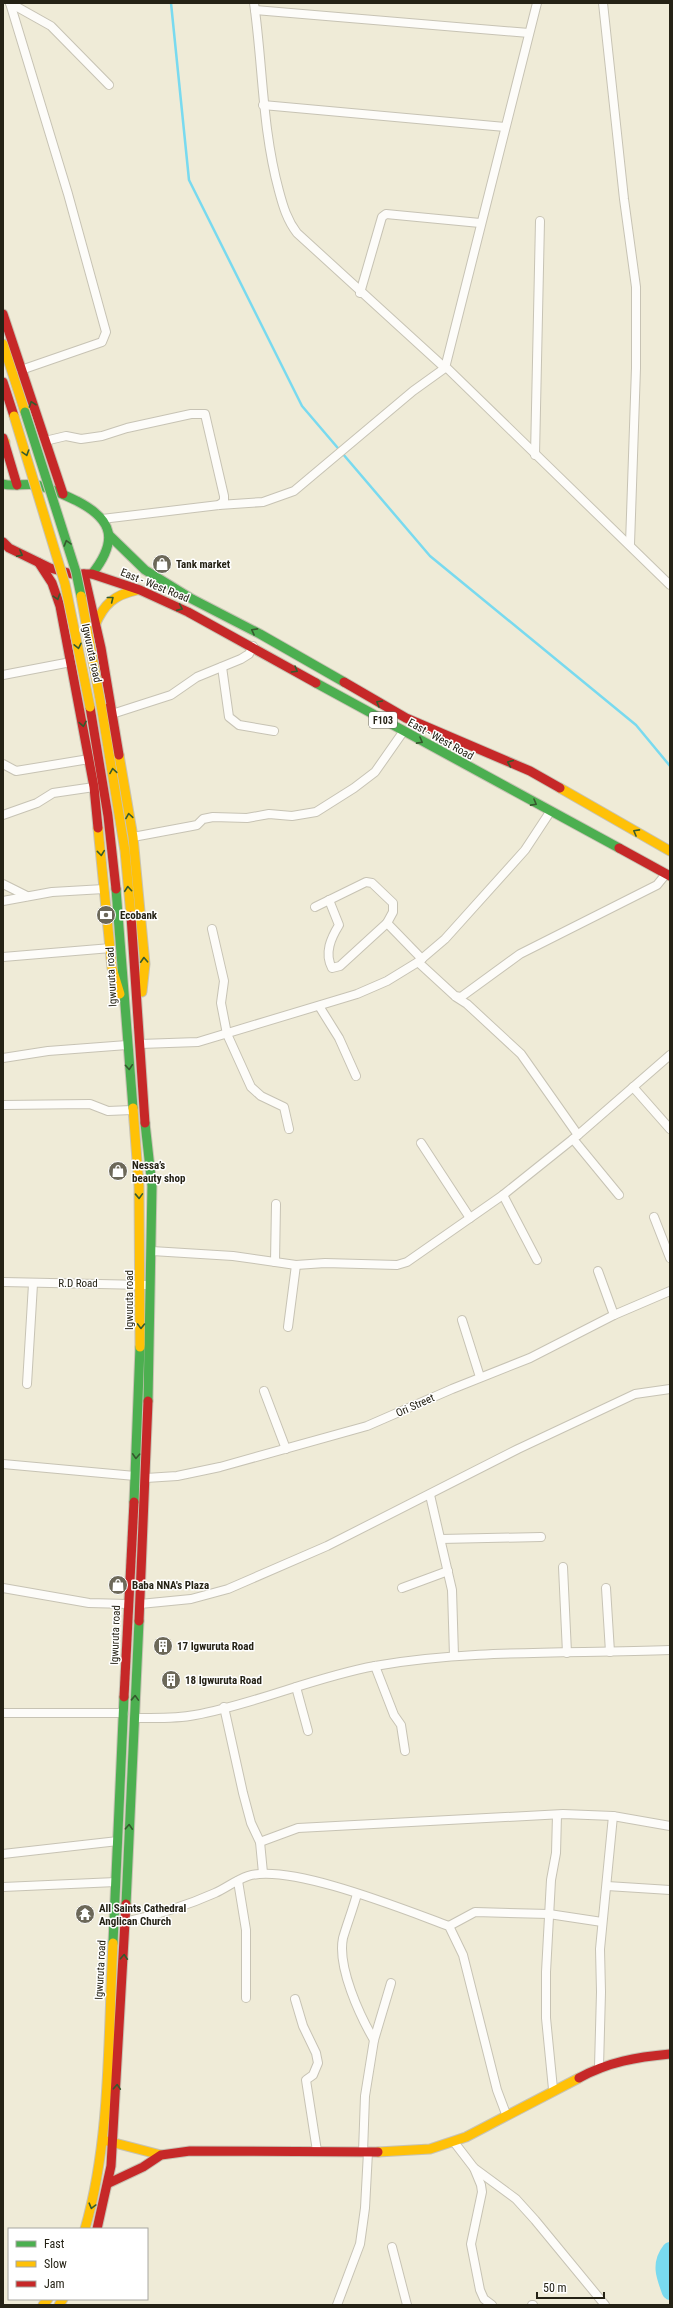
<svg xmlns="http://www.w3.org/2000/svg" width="673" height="2308" font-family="'Roboto Condensed',sans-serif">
<rect width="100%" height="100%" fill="#efebd7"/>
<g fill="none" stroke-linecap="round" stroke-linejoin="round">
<polyline stroke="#79daef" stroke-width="2.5" points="171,3 189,180 302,406 430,556 636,725 670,766"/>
<path stroke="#79daef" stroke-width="16" d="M670 2250C659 2264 664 2276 670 2292"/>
<g stroke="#c7c3b4" stroke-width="10">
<g id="street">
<polyline points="10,3 68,194 106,332 102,342 21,370"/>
<polyline points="10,3 51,26 109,85"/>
<polyline points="537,3 445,368 447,368 670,585"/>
<polyline points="603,3 624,199 636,287 636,368 630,544"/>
<polyline points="255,10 529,33"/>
<polyline points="263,105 505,127"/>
<polyline points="360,293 382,217 386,214 480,223"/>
<polyline points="45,441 66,436 81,439 102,436 127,428 191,414 205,414 224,496 224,501 219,505"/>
<polyline points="535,455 540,221"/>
<path d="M102 519 219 505 263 502 294 491 413 391 445 368 297 233C287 220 283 206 279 191 262 129 263 66 254 3"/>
<polyline points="222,667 229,717 239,725 274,731"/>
<polyline points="3,675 71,662"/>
<polyline points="112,714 171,695 197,677 241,659 249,654 253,646"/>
<polyline points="3,764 16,771 89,759"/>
<polyline points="3,815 37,803 53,793 94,787"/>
<polyline points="133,837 192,826 197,825 203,819 213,817 247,818 269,814 292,816 316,812 354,788 375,772 403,732"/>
<polyline points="3,884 27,896"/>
<path d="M329 900 339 925C331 938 324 953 332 968L340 966 387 923"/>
<polyline points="3,901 52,892 104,889"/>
<polyline points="315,907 366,882 372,883 393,903 393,912 387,923 422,959"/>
<polyline points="212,929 224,981 221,1003 227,1034 251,1087 261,1096 284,1107 289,1129"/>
<polyline points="3,957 111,948"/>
<polyline points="418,962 455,996 461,997 520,954 657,885 666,874"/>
<polyline points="456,997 467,1004 521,1054 578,1135"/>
<polyline points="319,1006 339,1038 356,1076"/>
<polyline points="140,1044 198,1042 357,994 387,981 418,962 445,939 525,850 550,812"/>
<polyline points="3,1058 48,1051 127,1045"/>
<polyline points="633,1087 670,1129"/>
<polyline points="3,1105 90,1104 108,1111 132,1110"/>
<polyline points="573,1139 619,1195"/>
<polyline points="421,1143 470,1218"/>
<polyline points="503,1195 537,1260"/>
<polyline points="654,1217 670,1258"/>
<polyline points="152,1251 233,1256 296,1265 325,1263 397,1265 407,1262 503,1195 578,1135 670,1055"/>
<polyline points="275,1262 276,1204"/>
<polyline points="598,1271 614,1315"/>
<polyline points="3,1282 146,1285"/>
<polyline points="462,1320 480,1377"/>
<polyline points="288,1327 296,1265"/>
<polyline points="27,1384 33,1284"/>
<polyline points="264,1391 286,1449"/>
<polyline points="3,1464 135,1476"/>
<polyline points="146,1478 177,1476 220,1467 367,1426 452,1389 530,1358 614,1315 670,1291"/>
<polyline points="430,1495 452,1590 454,1656"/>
<polyline points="441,1539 541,1537"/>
<polyline points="563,1567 567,1653"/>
<polyline points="3,1588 89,1603 128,1604"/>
<polyline points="402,1588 448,1571"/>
<polyline points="606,1588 610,1652"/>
<polyline points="140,1604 191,1599 228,1589 327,1546 518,1449 635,1394 670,1389"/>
<polyline points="375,1666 394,1715 401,1725 405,1751"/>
<polyline points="296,1687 308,1731"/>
<polyline points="224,1707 243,1793 251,1823 260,1842 263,1873"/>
<polyline points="3,1713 124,1713"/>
<path d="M135 1718C155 1718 175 1719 195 1715 256 1704 314 1677 375 1666 472 1649 572 1654 670 1650"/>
<polyline points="260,1842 298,1828 563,1814 613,1816 670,1826"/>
<polyline points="3,1854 118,1841"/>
<polyline points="238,1881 246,1930 246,1998"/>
<polyline points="607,1886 670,1890"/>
<polyline points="3,1887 116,1882"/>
<path d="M357 1894C353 1909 347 1924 343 1938 337 1967 360 2016 374 2040"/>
<path d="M125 1922C156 1915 186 1906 215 1893 226 1888 236 1880 248 1876 290 1863 405 1910 449 1926L463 1955 497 2090 506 2114"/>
<polyline points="449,1926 475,1912 549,1914 602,1922"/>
<polyline points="295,1999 303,2026 316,2053 318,2063 313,2075 306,2080 317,2151"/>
<polyline points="599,2067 601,1992 600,1949 613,1816"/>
<polyline points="553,2089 546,2018 546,1972 551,1880 556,1853 557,1815"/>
<polyline points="454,2142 474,2168 516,2199 535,2220 605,2305"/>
<polyline points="363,2152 365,2096 374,2040 391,1983"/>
<polyline points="474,2168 481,2185 482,2192 471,2244 480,2290 484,2299 492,2305"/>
<polyline points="392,2247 407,2305"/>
<polyline points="337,2305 360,2244 365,2208 368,2152"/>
<polyline points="532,2305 533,2305"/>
</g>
</g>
<g stroke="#c7c3b4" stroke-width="11">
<g id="fast">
<path d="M3 484C14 487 25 483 37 485 51 488 64 495 77 501 114 520 118 541 92 574"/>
<polyline points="109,535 145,570 192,599 260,634 344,682"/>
<polyline points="316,683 619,848"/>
<polyline points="116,889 133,1108"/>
<polyline points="145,1123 152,1186 148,1401"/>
<polyline points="134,1502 140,1347"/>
<polyline points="126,1904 139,1621"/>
<polyline points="113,1943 124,1697"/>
</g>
</g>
<g stroke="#c7c3b4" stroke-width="11">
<g id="slow">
<polyline points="3,344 25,412"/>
<polyline points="3,448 5,442"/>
<path d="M95 625C104 604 114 595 137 590"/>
<polyline points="101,705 125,851 131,916"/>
<polyline points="119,755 133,837 145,964 142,992"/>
<polyline points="560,788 670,851"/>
<polyline points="98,828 112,968 120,994"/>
<polyline points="133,1108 139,1186 140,1347"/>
<polyline points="107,2141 161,2155"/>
<polyline points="378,2152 430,2149 466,2137 579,2078"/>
<path d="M85 2229C111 2139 108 2037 113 1943"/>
<polyline points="43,2305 48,2299"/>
<polyline points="59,2305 63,2299"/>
</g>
</g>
<g stroke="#c7c3b4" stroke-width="11">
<g id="jam">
<polyline points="3,314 63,494"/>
<polyline points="3,382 14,416"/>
<polyline points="3,438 17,485"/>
<polyline points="3,542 9,548 50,568 72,574 92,574 140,590 188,612 316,683"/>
<polyline points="39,563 52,583 60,606 94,787 98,828"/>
<polyline points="84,574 101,648 119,755"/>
<polyline points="344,682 406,718 530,771 560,788"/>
<polyline points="90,707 108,816 116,889"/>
<polyline points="619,848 670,876"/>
<polyline points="131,916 145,1123"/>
<polyline points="139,1621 148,1401"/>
<polyline points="124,1697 134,1502"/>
<path d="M579 2078C608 2062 637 2057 670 2054"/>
<polyline points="109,2183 143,2167 161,2155 190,2151 378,2152"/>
<polyline points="97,2229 111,2166 126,1904"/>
</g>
</g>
<use href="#street" stroke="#fdfcf9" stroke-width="8"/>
<use href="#fast" stroke="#4caf50" stroke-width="9"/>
<use href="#slow" stroke="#ffc107" stroke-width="9"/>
<use href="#jam" stroke="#c62828" stroke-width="9"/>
<g stroke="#c7c3b4" stroke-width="11" stroke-linecap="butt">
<polyline id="fast-bridge" points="25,412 76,572 81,596"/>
</g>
<g stroke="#c7c3b4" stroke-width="11" stroke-linecap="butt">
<g id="slow-bridge">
<polyline points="14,416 65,584 90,707"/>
<polyline points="81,596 101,705"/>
</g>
</g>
<use href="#fast-bridge" stroke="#4caf50" stroke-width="9"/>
<use href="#slow-bridge" stroke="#ffc107" stroke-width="9"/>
</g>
<defs><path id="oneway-chevron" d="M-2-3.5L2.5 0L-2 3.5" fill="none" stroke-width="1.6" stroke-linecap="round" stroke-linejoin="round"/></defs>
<g stroke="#355a2d">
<use href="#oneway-chevron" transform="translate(32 404) rotate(-109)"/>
<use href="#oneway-chevron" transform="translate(26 453) rotate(73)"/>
<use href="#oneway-chevron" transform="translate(67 543) rotate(-106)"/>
<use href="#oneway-chevron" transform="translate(20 554) rotate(27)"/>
<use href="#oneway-chevron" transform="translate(57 597) rotate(72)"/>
<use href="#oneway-chevron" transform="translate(111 599) rotate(-38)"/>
<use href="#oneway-chevron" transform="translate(180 608) rotate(24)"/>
<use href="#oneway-chevron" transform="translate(254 631) rotate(-152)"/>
<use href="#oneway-chevron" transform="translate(78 646) rotate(78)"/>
<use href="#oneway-chevron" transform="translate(295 670) rotate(30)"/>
<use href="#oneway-chevron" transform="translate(379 703) rotate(-150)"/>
<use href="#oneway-chevron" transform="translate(83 724) rotate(80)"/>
<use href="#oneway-chevron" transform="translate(420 741) rotate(29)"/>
<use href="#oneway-chevron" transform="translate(510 763) rotate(-157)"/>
<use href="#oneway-chevron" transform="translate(113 771) rotate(-99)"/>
<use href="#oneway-chevron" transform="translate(534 803) rotate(29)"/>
<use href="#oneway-chevron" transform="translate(129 816) rotate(-99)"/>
<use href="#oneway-chevron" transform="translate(636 832) rotate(-151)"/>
<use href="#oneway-chevron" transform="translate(101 853) rotate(84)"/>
<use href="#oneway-chevron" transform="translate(128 889) rotate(-95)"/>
<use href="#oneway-chevron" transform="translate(144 960) rotate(-93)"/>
<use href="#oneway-chevron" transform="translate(129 1067) rotate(86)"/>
<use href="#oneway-chevron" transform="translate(139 1196) rotate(88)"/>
<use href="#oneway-chevron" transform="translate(141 1326) rotate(91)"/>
<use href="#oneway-chevron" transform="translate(136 1456) rotate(93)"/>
<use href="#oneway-chevron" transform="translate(135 1698) rotate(-88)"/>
<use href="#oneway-chevron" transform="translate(129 1827) rotate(-87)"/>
<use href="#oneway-chevron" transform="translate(124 1957) rotate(-87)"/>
<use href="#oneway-chevron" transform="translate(117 2087) rotate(-87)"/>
<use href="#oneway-chevron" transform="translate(92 2206) rotate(105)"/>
</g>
<defs>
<g id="shop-disc" transform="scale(1)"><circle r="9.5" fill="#6c6859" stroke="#fff"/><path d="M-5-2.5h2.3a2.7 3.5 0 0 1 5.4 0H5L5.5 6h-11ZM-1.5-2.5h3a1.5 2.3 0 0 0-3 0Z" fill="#fff"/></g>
<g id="bank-disc" transform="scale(1)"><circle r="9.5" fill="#6c6859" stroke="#fff"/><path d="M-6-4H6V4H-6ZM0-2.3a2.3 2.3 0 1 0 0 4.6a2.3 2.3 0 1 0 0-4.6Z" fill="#fff"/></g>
<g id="building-disc" transform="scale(1)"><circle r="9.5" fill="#6c6859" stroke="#fff"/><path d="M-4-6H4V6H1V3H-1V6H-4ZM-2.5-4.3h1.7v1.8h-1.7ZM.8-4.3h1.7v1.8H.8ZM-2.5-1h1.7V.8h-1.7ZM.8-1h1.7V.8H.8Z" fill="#fff"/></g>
<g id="temple-disc" transform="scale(1)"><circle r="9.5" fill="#6c6859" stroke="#fff"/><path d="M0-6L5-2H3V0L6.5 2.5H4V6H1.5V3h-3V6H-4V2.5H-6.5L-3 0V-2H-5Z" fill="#fff"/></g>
</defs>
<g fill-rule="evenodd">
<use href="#shop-disc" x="162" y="564"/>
<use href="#bank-disc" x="106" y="915"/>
<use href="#shop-disc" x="118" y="1171"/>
<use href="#shop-disc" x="118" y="1585"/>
<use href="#building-disc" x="163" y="1646"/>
<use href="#building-disc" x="171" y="1680"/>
<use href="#temple-disc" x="85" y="1914"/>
</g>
<g text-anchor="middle" stroke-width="3" stroke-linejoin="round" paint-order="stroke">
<rect fill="#fff" stroke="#66645b" stroke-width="1" x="369" y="712" width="28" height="16" rx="3"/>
<g font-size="10" font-weight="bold" fill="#252215">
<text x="383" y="724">F103</text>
</g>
<g font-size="11" font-weight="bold" fill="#252215" stroke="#fff" text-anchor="start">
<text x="176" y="568">Tank market</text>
<text x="120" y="919">Ecobank</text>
<text x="132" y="1169">Nessa’s<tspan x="132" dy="13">beauty shop</tspan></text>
<text x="132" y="1589">Baba NNA's Plaza</text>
<text x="177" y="1650">17 Igwuruta Road</text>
<text x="185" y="1684">18 Igwuruta Road</text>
<text x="99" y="1912">All Saints Cathedral<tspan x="99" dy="13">Anglican Church</tspan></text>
</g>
<g font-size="11" fill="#252215" stroke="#fff">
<text transform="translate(155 585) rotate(22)" y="4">East - West Road</text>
<text transform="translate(92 653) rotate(78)" y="4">Igwuruta road</text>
<text transform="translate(441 739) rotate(29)" y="4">East - West Road</text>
<text transform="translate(111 977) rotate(-93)" y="4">Igwuruta road</text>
<text x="78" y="1287">R.D Road</text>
<text transform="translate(129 1300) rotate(-90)" y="4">Igwuruta road</text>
<text transform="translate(415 1405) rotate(-24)" y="4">Ori Street</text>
<text transform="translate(115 1635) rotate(-88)" y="4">Igwuruta road</text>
<text transform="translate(100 1970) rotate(-87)" y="4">Igwuruta road</text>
</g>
</g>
<rect width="673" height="2308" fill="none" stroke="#252215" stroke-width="8"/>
<rect x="8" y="2228" width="140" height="72" fill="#ffffff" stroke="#a8a7a1"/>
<rect x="16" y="2241" width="20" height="6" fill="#4caf50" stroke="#a8a7a1"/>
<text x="44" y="2248" font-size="12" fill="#252215">Fast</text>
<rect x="16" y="2261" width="20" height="6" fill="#ffc107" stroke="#a8a7a1"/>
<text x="44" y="2268" font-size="12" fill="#252215">Slow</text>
<rect x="16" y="2281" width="20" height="6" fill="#c62828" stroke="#a8a7a1"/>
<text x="44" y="2288" font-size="12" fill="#252215">Jam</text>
<path d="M537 2292v6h67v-6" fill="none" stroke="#252215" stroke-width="2"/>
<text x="543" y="2292" font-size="12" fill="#252215" stroke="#ffffff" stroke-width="3" paint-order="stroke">50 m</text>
</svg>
